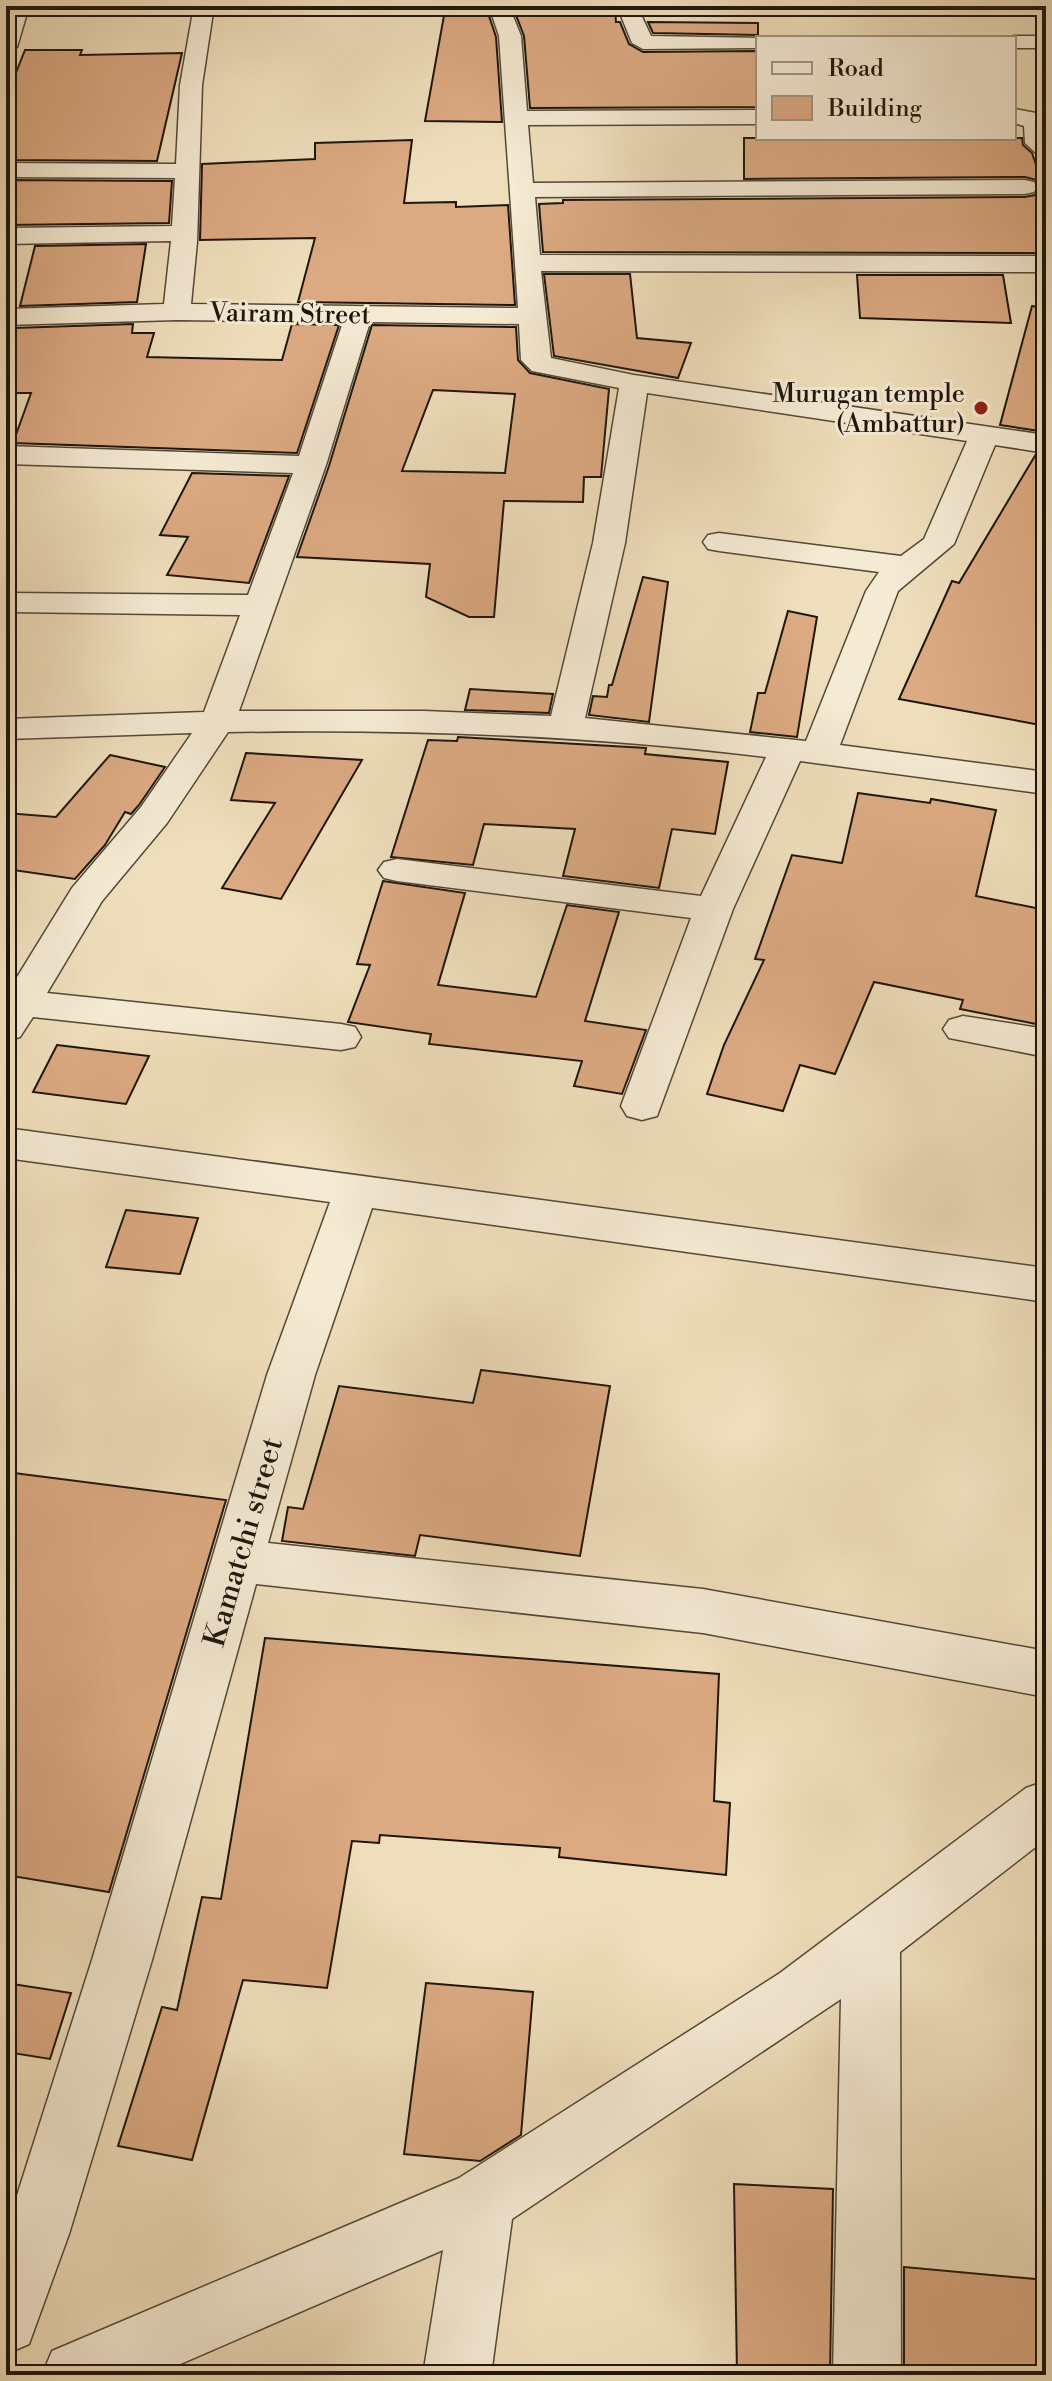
<svg xmlns="http://www.w3.org/2000/svg" width="1052" height="2381" font-family="'Libre Bodoni',serif">
<rect width="100%" height="100%" fill="#efdebb"/>
<filter id="stains"><feTurbulence type="fractalNoise" baseFrequency=".0025" numOctaves="4"/><feColorMatrix values="0 0 0 0 .2 0 0 0 0 .09 0 0 0 0 .02 0 0 0 .5 -.17"/></filter>
<radialGradient id="worn" r=".72"><stop offset=".6" stop-color="#630" stop-opacity="0"/><stop offset="1" stop-color="#630" stop-opacity=".3"/></radialGradient>
<g fill="#dba982" stroke="#1e160d" stroke-width="2" fill-rule="evenodd">
<polygon points="520,8 615,8 616,22 620,22 629,44 643,52 758,51 758,107 530,108 524,36 514,10"/>
<polygon points="445,10 487,10 496,37 502,122 425,121"/>
<polygon points="648,22 758,23 758,35 653,33"/>
<polygon points="25,50 82,50 80,55 182,53 157,161 6,160 6,98"/>
<polygon points="744,138 1022,138 1023,145 1032,153 1046,194 1046,253 543,252 539,204 563,203 563,200 1025,197 1035,195 1040,189 1037,180 1025,177 744,179"/>
<polygon points="412,140 404,203 456,202 456,207 508,205 515,305 298,302 315,238 200,240 202,164 315,159 315,143"/>
<polygon points="6,180 172,181 169,223 6,225"/>
<polygon points="146,244 137,302 20,306 35,246"/>
<polygon points="544,274 630,274 637,338 691,343 678,378 554,356"/>
<polygon points="857,275 1003,275 1011,323 860,318"/>
<polygon points="1032,306 1046,308 1046,432 1000,425"/>
<polygon points="133,324 132,333 154,333 147,357 282,360 292,324 339,325 297,453 13,443 31,393 6,393 6,333 13,333 14,328"/>
<path d="M372 325 516 327 518 360 530 373 609 389 601 477H584L583 502 504 501 494 617H469L426 597 430 564 297 557 329 466ZM433 390 515 394 505 473 402 471Z"/>
<polygon points="1036,454 1046,456 1046,726 899,699 952,581 959,583"/>
<polygon points="192,473 289,476 249,583 167,575 188,537 160,535"/>
<polygon points="643,577 668,582 649,722 589,715 593,696 607,697 609,685 612,685"/>
<polygon points="788,611 817,617 797,737 750,732 758,693 765,693"/>
<polygon points="470,689 553,694 549,713 465,710"/>
<polygon points="458,737 646,748 645,754 728,762 715,834 672,829 659,888 563,876 575,829 484,824 473,865 391,857 428,740 457,741"/>
<polygon points="246,753 362,760 281,899 222,888 275,803 231,800"/>
<polygon points="110,755 165,767 139,805 131,814 125,812 105,845 75,879 6,869 6,813 56,817"/>
<polygon points="858,793 930,803 931,799 996,810 976,896 1046,910 1046,1026 960,1009 963,1000 874,982 835,1074 800,1065 783,1111 707,1094 724,1045 764,960 755,959 792,855 842,863"/>
<polygon points="383,881 465,893 438,985 536,997 567,905 619,912 585,1021 646,1030 622,1094 574,1086 582,1061 429,1044 431,1034 348,1022 370,965 357,964"/>
<polygon points="57,1045 149,1056 126,1104 33,1092"/>
<polygon points="126,1210 198,1218 180,1274 106,1267"/>
<polygon points="481,1370 610,1386 580,1556 420,1535 415,1556 282,1541 288,1507 303,1509 339,1386 473,1403"/>
<polygon points="6,1472 226,1500 109,1892 6,1875"/>
<polygon points="265,1638 719,1674 714,1801 730,1803 726,1875 559,1857 560,1848 380,1835 379,1843 352,1841 327,1988 243,1980 192,2160 118,2146 162,2007 177,2010 202,1897 221,1899"/>
<polygon points="6,1983 71,1993 50,2059 6,2052"/>
<polygon points="426,1983 533,1992 521,2135 480,2161 404,2154"/>
<polygon points="734,2184 833,2189 830,2375 737,2375"/>
<polygon points="904,2267 1046,2280 1046,2375 904,2375"/>
</g>
<g fill="none" stroke-linecap="round" stroke-linejoin="round">
<g stroke="#524838" stroke-width="3">
<g id="minor">
<polygon points="6,6 143,6 133,12 27,13 17,47 6,53"/>
<path d="M194 6H214L202 85 197 242 191 304 518 308 499 36 489 6H509L521 36 527 111 758 110V124L528 125 533 183 1025 180 1034 182 1037 187 1034 192 1025 194 535 197 540 255 1046 256V272L541 271 551 358 634 375 1046 435V453L995 445 954 544 898 591 840 745 1046 772V794L800 761 733 909 657 1116 642 1120 627 1116 621 1106 691 918 397 881 384 878 378 870 384 862 397 859 701 896 766 757C587 735 408 729 228 732L167 823 102 901 47 993 341 1024 355 1027 361 1037 355 1047 341 1050 33 1017 20 1037 6 1041V995L72 888 141 807 192 733 6 739V719L204 712 240 615 10 612 6 611V593L248 595 293 473 6 464V446L299 456 343 322 177 320 6 325V309L164 304 171 241 6 244V228L172 226 175 178 6 177V163L176 164 180 85ZM370 322 519 324 521 360 532 371 619 388 593 543 551 716 424 711H239L326 465ZM647 393 967 441 924 539 901 556 719 533 708 535 703 542 708 549 719 551 879 572 866 591 806 741 585 718 625 543Z"/>
<polygon points="617,6 637,6 651,36 766,38 758,38 758,48 643,49 632,43"/>
<polygon points="1014,36 1046,36 1046,48 1014,48 1014,38 1006,38"/>
<polygon points="1014,109 1036,113 1046,122 1046,157 1038,155 1025,143 1024,126 1014,123"/>
<polygon points="963,1016 1046,1029 1046,1057 949,1038 943,1029 949,1020"/>
<polygon points="6,1128 1046,1268 1046,1302 372,1208 315,1375 268,1543 703,1589 1046,1651 1046,1697 703,1633 256,1584 152,1960 69,2234 29,2344 6,2354 6,2230 92,1960 267,1375 330,1202 6,1158"/>
<polygon points="1046,1781 1046,1839 900,1952 901,2375 833,2375 841,1999 512,2219 491,2375 423,2375 443,2250 155,2375 42,2375 52,2351 459,2178 780,1973 1026,1788"/>
</g>
</g>
<use href="#minor" fill="#f5ead3" fill-rule="evenodd"/>
</g>
<circle fill="#8f2418" stroke="#f5ead3" stroke-width="3" cx="981" cy="408" r="8"/>
<g text-anchor="middle" stroke-width="6" stroke-linejoin="round" paint-order="stroke">
<g font-size="26" fill="#1e160d" stroke="#f5ead3">
<text transform="translate(290 313) rotate(1)" y="9">Vairam Street</text>
</g>
<g font-size="26" fill="#1e160d" stroke="#f5ead3" text-anchor="end">
<text x="965" y="402">Murugan temple<tspan x="965" dy="30">(Ambattur)</tspan></text>
</g>
<g font-size="30" fill="#1e160d" stroke="#f5ead3">
<text transform="translate(243 1542) rotate(-74)" y="10">Kamatchi street</text>
</g>
</g>
<rect width="1052" height="2381" fill="none" stroke="#efdebb" stroke-width="32"/>
<rect x="8" y="8" width="1036" height="2365" fill="none" stroke="#1e160d" stroke-width="4"/>
<rect x="16" y="16" width="1020" height="2349" fill="none" stroke="#1e160d" stroke-width="2"/>
<rect x="756" y="36" width="260" height="104" fill="#f5ead3" stroke="#9f9584" stroke-width="2"/>
<rect x="772" y="62" width="40" height="12" fill="#f5ead3" stroke="#9f9584" stroke-width="2"/>
<text x="828" y="76" font-size="24" fill="#1e160d">Road</text>
<rect x="772" y="96" width="40" height="24" fill="#dba982" stroke="#9f9584" stroke-width="2"/>
<text x="828" y="116" font-size="24" fill="#1e160d">Building</text>
<rect width="100%" height="100%" filter="url(#stains)"/>
<rect width="100%" height="100%" fill="url(#worn)"/>
</svg>
